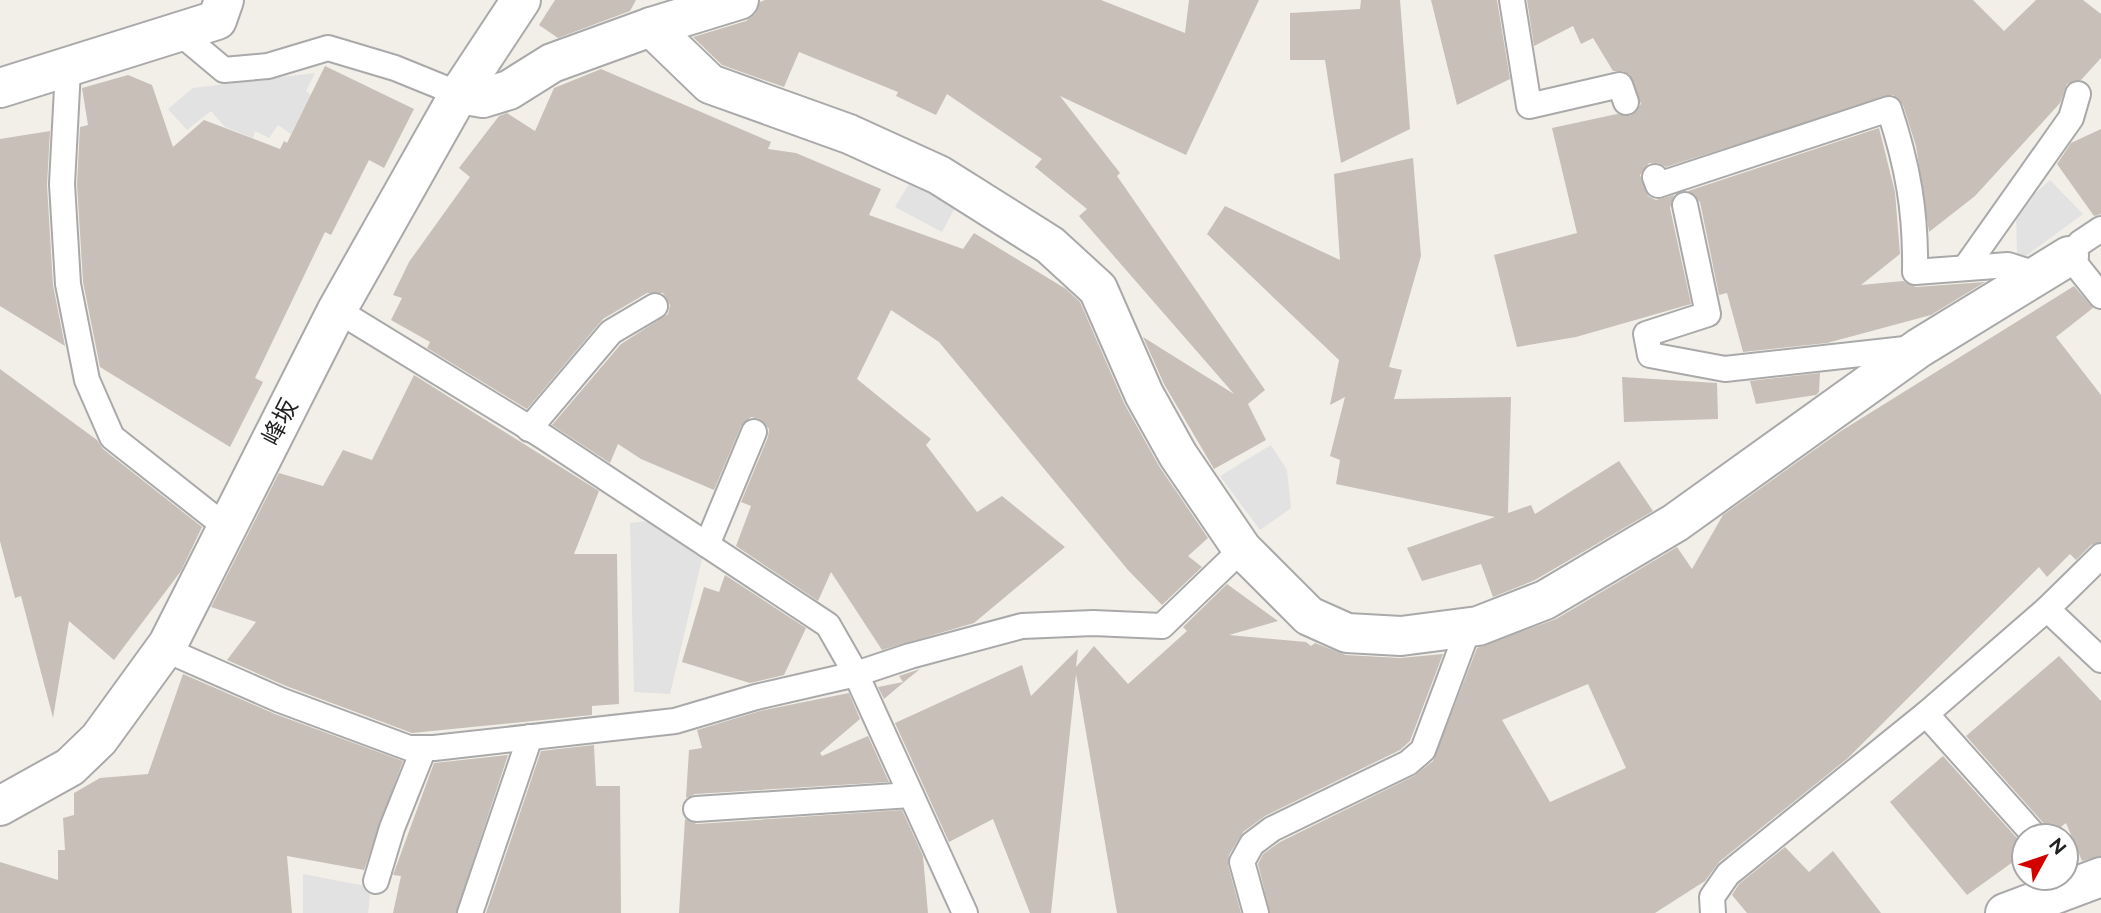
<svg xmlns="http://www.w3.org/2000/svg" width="2101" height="913" font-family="Raleway,'Noto Sans JP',sans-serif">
<rect width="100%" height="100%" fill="#f2efe9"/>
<g fill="#e2e2e2">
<polygon points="315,73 306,91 311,95 291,134 278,125 269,138 255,131 253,138 225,127 211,111 187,130 168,109 193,88"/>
<polygon points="912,179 958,202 942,232 895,207"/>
<polygon points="2050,180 2083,214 2026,256 2017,254 2016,211"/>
<polygon points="1271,445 1287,470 1291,508 1260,530 1220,476"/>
<polygon points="649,521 702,559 670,694 634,692 630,523"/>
<polygon points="303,874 371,887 368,913 303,913"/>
</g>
<g fill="#c7bfb8" fill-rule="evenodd">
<polygon points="555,0 636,0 630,11 558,38 539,25"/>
<polygon points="765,0 1101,0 1185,33 1189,0 1259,0 1186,155 1060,96 1120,173 1117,176 1265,390 1248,404 1266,440 1214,469 1164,384 1143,337 1234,394 1079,216 1087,209 1035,167 1042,159 947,94 936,115 896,96 898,92 799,52 784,87 722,65 693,37 746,21 755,14 760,2"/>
<polygon points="1361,0 1400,0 1410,129 1341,163 1325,60 1290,60 1290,13 1360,9"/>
<polygon points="1431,0 1497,0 1510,79 1457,105"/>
<polygon points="1527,0 1973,0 2004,31 2036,0 2083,0 2101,14 2101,58 2081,80 2067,84 2060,103 1975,196 1929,232 1916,146 1903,105 1893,95 1666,167 1658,163 1649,163 1640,175 1648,196 1656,200 1674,195 1670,208 1691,304 1576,337 1517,347 1494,255 1577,233 1552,128 1617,114 1630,116 1641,104 1630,75 1623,71 1613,71 1593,38 1581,44 1573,26 1534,46"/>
<polygon points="325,66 414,109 384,168 369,160 331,235 325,232 255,378 263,382 230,447 100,367 83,282 77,184 80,127 88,125 82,88 128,75 152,85 173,147 204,120 280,149 284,141 287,143"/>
<polygon points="601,69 771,142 768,149 796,153 881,189 869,215 963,249 974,233 1066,289 1080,302 1124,403 1159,466 1208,538 1188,556 1202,567 1162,605 1128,570 939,342 891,310 857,379 931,439 926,445 977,512 1002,496 1065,547 974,623 882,650 831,572 818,601 736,546 751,506 741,502 768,437 769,429 760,419 751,417 741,426 714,490 641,459 618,444 610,463 552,425 621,344 668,314 670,305 663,293 647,293 603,319 527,409 427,348 430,342 391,320 402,298 393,295 409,262 470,177 459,168 499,116 507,113 535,131 554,88"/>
<polygon points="1879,128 1895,192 1900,254 1861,285 1903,281 1916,287 1985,282 1931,315 1827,343 1743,352 1727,293 1719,295 1700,202 1688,191"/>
<polygon points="2101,129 2101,214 2094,216 2057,164 2071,143"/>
<polygon points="50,131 47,185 53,285 65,346 0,306 0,139"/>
<polygon points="1413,158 1421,256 1389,367 1402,370 1394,399 1511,397 1508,513 1531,505 1535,514 1619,461 1653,511 1535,580 1493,597 1481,564 1422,581 1407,548 1495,517 1336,484 1340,460 1330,456 1345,397 1330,405 1339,360 1207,234 1225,206 1340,260 1334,174"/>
<path d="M2074 286 2093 308 2056 337 2101 395V542L2091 545 2076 560 2070 554 2047 577 2039 567 1848 758 1719 862 1705 881 1655 913H1270L1258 864 1263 854 1280 842 1414 776 1433 761 1477 648 1556 619 1677 547 1692 569 1723 515 1841 431ZM1588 684 1626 768 1550 802 1502 720Z"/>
<polygon points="0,369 97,440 103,449 202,527 181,571 114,660 69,621 53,718 21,596 15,598 0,541"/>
<polygon points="1820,373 1819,392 1816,395 1756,404 1750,381"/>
<polygon points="414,375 599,491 574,554 617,554 619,704 592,706 592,715 412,733 286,686 227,660 256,622 211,607 279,473 323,486 343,450 372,460"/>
<polygon points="1622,377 1717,383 1718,419 1624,422"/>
<polygon points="725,575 806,628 784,675 750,683 682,662 704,587 719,592"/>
<polygon points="1227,584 1278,621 1229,635 1306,642 1311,646 1315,643 1346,655 1400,658 1443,654 1410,741 1400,750 1265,816 1243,832 1229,855 1228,865 1241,913 1117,913 1076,674 1051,913 1030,913 993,819 949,842 895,723 1022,665 1031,696 1078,649 1076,667 1094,646 1128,684 1187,631 1183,627"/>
<polygon points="2059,656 2101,701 2101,856 2082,861 2066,823 2050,835 2046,826 1966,736"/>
<polygon points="920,669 904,682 884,699 878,687 903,682 899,676"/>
<polygon points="183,674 275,714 403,761 364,870 287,856 292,913 0,913 0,862 58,880 58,850 65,850 63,818 74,815 74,793 100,778 148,774"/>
<polygon points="849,693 860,719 820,753 822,756 868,736 889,782 695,794 686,798 689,750 702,748 697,730 760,711"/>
<polygon points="594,745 596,786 620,786 621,913 486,913 541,751"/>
<polygon points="508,755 456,913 393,913 401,876 393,875 434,763"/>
<polygon points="1943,756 2024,846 2024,854 1967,895 1890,802"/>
<polygon points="902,810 923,856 928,913 679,913 685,819 697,824"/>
<polygon points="1785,847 1809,872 1833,851 1881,913 1747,913 1732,895 1739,884"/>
</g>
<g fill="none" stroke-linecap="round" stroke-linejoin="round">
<g stroke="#a9a9a9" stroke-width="28">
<g id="service">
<polyline points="1512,0 1529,106 1620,85 1626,102"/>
<polyline points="181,34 224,70 268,66 328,48 395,68 459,94"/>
<polyline points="68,69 62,184 68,284 87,380 112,437 226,527"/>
<path d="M1655 177 1658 185 1889 109C1908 166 1916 212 1915 272L2008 265 2039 275"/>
<polyline points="1685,205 1708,314 1646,334 1650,355 1725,369 1914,348"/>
<polyline points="2101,229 2080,243 2069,256 2101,296"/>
<polyline points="1965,268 2071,118 2078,94"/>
<polyline points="337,310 544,437 828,625 856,674 965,913"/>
<polyline points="529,429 611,332 655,306"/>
<polyline points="707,545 754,432"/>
<polyline points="2047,609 2101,660"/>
<polyline points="164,649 280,700 409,748 434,748 675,721 756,697 856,674 910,656 1022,626 1093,623 1162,626 1242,549"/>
<polyline points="1926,714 2047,609 2101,556"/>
<polyline points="696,809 911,795"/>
<polyline points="376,881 392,828 424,748"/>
<polyline points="470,913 530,737"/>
<polyline points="1256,913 1242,862 1252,844 1272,829 1408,763 1423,750 1469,627"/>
<polyline points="1713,913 1712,897 1728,874 1926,714 2035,836"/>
</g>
</g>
<g stroke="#a9a9a9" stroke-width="42">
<g id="minor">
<polyline points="651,27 710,84 849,134 939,175 1050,245 1098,289 1144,394 1178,455 1242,549 1309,616 1347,633 1401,636 1478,626 1545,600 1675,523 1919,348 2069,256"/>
<polyline points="0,88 217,20 224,0"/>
<polyline points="459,94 483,98 509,90 552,63 651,27 739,0"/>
<polyline points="0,806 70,767 99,739 168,644 337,310 459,94 521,0"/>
<polyline points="2005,913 2101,877"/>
</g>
</g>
<use href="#service" stroke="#fff" stroke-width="24"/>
<use href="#minor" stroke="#fff" stroke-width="38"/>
</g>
<g text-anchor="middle" stroke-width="6" stroke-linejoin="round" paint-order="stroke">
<g font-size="24" fill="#222" stroke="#fff">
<text transform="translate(280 422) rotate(-63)" y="8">峰坂</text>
</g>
</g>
<g transform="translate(2045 857) rotate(50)"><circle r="33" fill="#ffffff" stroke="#a7a7a7" stroke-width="2"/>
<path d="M0-5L12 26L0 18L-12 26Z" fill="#d40000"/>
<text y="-10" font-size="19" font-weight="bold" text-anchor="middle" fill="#222222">N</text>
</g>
</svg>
